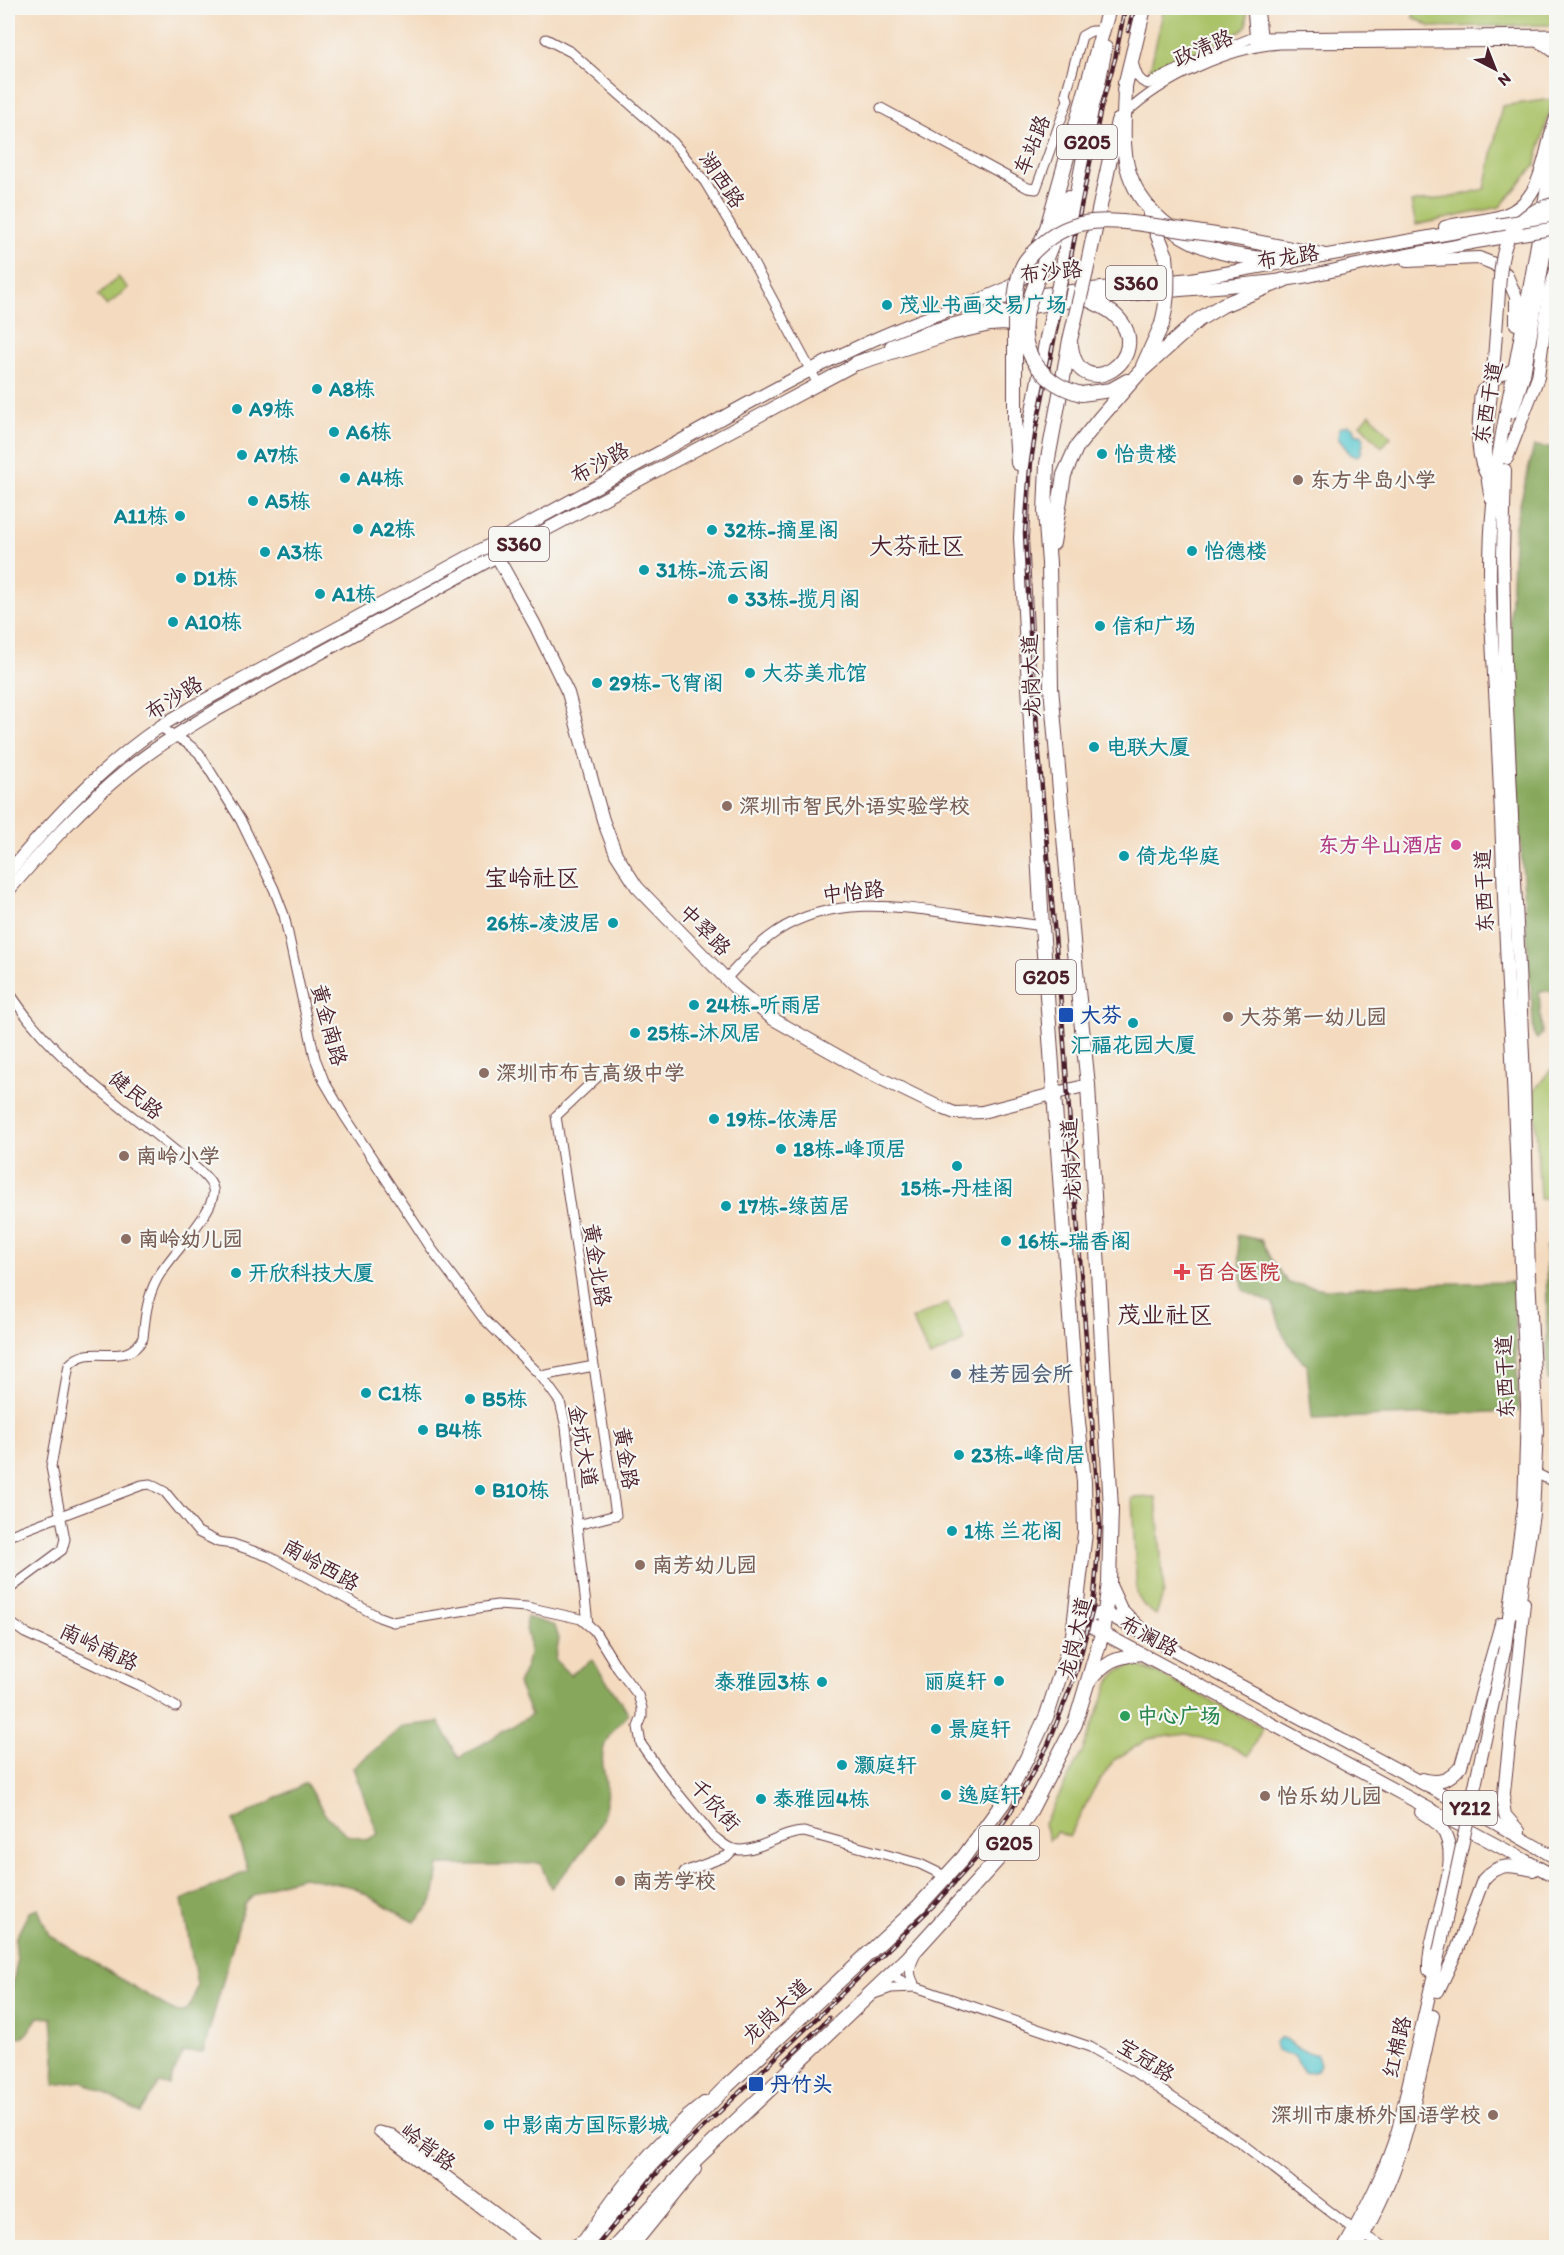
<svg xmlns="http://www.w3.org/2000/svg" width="1564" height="2255" font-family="Itim,'LXGW WenKai TC',sans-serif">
<rect width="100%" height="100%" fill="#f6f6f2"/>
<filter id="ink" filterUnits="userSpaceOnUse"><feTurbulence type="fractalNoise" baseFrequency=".0167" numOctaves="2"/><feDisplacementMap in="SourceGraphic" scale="12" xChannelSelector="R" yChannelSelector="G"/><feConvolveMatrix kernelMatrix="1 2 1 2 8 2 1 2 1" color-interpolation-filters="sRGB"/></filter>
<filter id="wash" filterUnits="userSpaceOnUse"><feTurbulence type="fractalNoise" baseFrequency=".008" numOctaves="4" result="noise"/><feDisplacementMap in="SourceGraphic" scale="24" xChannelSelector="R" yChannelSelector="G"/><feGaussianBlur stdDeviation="1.35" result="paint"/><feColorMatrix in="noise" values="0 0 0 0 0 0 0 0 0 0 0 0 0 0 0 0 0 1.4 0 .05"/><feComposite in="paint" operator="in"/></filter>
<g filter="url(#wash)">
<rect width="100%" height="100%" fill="#f4dbbf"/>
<g fill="#aac267" stroke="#7a7049" stroke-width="1.5">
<polygon points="1164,8 1247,8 1247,25 1240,32 1149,74"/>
<polygon points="1415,8 1556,8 1556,23 1553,25 1431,27 1413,17"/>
<polygon points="1553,99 1535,166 1500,207 1416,225 1411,202 1448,198 1485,189 1502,106"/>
<polygon points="118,277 128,288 107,306 98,296"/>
<polygon points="1370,414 1391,437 1382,447 1360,424"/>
<polygon points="1556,1063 1556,1199 1540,1199 1534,1091"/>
<polygon points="947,1303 965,1341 930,1357 912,1319"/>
<polygon points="1156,1497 1164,1592 1156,1615 1144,1606 1137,1595 1132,1498"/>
<polygon points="1136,1665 1156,1673 1263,1727 1248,1756 1232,1747 1187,1734 1148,1739 1114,1760 1094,1789 1069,1837 1057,1832 1049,1840 1044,1824 1083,1750 1110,1681 1119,1670"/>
</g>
<g fill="#87a85c" stroke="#686444" stroke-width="1.5">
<polygon points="1534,446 1556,448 1556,990 1539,992 1542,1034 1537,1039 1534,1035 1519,820 1510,617 1515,525"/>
<polygon points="1237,1235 1261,1240 1270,1258 1288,1283 1326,1289 1405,1284 1513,1282 1519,1411 1312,1419 1307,1365 1295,1353 1283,1334 1273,1304 1243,1290"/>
<polygon points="1546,1246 1556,1246 1556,1381 1548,1380"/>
<path d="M527 1617 555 1626 559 1639 555 1660 570 1675 592 1660 629 1714C579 1758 618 1771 603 1816 597 1836 566 1872 551 1888L540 1863 505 1865H439C435 1893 438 1902 414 1922L353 1887 303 1877 277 1884 253 1896 244 1905 203 2053 183 2052 169 2085 159 2083 140 2113 82 2081 54 2085 55 2057 52 2018 38 2017 25 2036 8 2040V2007L17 1962 15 1939 29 1912 38 1909 49 1935 175 2012H185L192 2003 197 1985 182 1900 248 1871 233 1821 306 1783 324 1813 347 1835 367 1840 378 1834 353 1768 403 1726 439 1722 459 1758 531 1715 518 1684C525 1669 531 1658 529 1641 528 1631 523 1628 527 1617Z"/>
</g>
<g fill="#5bc9d0" stroke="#52747e" stroke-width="1.5">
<polygon points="1348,425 1354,428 1356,434 1361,434 1364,438 1361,453 1357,456 1351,455 1338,438 1339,428"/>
<path d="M1280 2038 1286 2039 1298 2049 1317 2055 1320 2064C1317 2072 1311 2074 1304 2072L1294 2056 1276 2051 1274 2043Z"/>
</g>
</g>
<g filter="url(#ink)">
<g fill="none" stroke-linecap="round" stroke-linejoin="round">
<g stroke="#643b41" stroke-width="11">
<g id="minor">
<polyline points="1252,8 1255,41"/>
<polyline points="1259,8 1263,43"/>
<polyline points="546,39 571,52 673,142 705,182 751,259 818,384"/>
<path d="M1133 62C1136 72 1137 81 1148 84L1201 58 1254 37 1556 34"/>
<polyline points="881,108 1028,188 1036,189 1068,100 1066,94 1082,36 1091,31 1101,31"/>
<path d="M1125 114C1163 78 1228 48 1280 44L1556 42"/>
<path d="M1486 477C1472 453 1478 423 1479 396L1481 390 1514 367"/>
<polyline points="160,727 188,744 199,753 241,821 274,889 284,915 315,1058 324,1081 344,1115 431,1248 483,1318 541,1376 560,1402 566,1427 588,1624"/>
<path d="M726 979C741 962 757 945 776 932 831 895 899 906 960 915 987 919 1014 922 1042 926"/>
<path d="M8 990C55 1066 136 1115 203 1174 207 1178 212 1183 213 1189 218 1210 168 1257 157 1279 147 1297 145 1318 143 1338 125 1371 91 1340 69 1365L51 1467 65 1539 62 1550 8 1590"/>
<polyline points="541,1376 594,1366 556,1116 606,1069"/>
<polyline points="1531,1471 1556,1483"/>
<polyline points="577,1525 616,1515 594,1366"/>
<path d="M8 1536 142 1485 150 1484 165 1492 198 1532 218 1542 233 1544 270 1557 379 1617 393 1622 497 1605 527 1607 581 1619 594 1630 618 1669 638 1695 642 1708V1717L638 1727 641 1744 663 1775 713 1836C719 1840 725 1847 733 1849 754 1855 781 1832 804 1832L920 1864 947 1877"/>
<polyline points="8,1621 25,1633 142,1687 176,1707"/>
<polyline points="684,1872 727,1856 734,1849"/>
<polyline points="889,1975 916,1987 1090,2047 1131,2070 1241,2143 1354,2230 1387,2248"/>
<path d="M874 1994 891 1988 916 1987C908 1974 909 1967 916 1954"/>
<polyline points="378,2131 392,2134 543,2248"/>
<polyline points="380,2133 532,2248"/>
<polyline points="568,2248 584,2239"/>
</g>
</g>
<g stroke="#643b41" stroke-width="14">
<g id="major">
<polyline points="1539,42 1547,46 1556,53"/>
<path d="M1445 227C1464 221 1486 222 1504 215 1544 201 1543 153 1556 118"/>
<polyline points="1407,261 1479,258 1494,264 1506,274 1516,297 1516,324"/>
<path d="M891 346C1014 294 1153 296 1284 280 1312 277 1340 268 1368 263 1409 254 1451 247 1493 239"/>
<polyline points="1512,412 1524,375 1556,185"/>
<polyline points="1507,458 1538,377 1549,294 1556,270"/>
<polyline points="1505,470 1503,554 1505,664 1524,1077 1529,1275 1537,1430 1533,1514 1518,1612"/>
<path d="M1491 498C1482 460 1487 424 1492 386"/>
<polyline points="494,551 535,625 568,693 603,820 616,854 637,887 735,988 773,1019 863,1070 937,1106 955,1113 982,1112 1088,1085"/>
<path d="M8 873C51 821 104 764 161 726 175 717 190 709 205 700 352 620 500 540 647 459 755 401 863 333 982 300L1191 279 1497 225"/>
<path d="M8 891C44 849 82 806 127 770 154 748 184 730 215 711L497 556 865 359"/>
<polyline points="1109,1583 1121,1609 1139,1627"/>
<polyline points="1075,1618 1556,1877"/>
<polyline points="1075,1618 1105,1613 1465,1806 1556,1858"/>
<path d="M1505 1647 1524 1505 1526 1445 1527 1405 1511 1034C1504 939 1503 844 1498 749 1495 668 1485 586 1493 504 1497 448 1510 394 1520 339 1533 272 1543 205 1556 139"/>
<path d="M1089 1682C1107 1661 1113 1658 1141 1654"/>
<path d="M1422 1779C1439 1784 1450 1780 1461 1766L1501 1624"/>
<path d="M1421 1812C1431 1818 1440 1824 1445 1834 1462 1867 1427 1932 1429 1970"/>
<polyline points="1519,1831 1505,1815 1503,1802 1524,1603"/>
<path d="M1438 1991 1455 1955 1483 1880C1498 1862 1511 1865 1533 1870"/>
<path d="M579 2248C615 2195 654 2141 704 2103"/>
<polyline points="631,2248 695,2169"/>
<path d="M1344 2248C1366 2209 1385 2172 1398 2130L1439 1952"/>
<path d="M1357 2248C1372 2220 1386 2193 1396 2164 1413 2116 1422 2065 1433 2016"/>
</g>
</g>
<g stroke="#643b41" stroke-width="16">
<g id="highway">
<path d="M1125 83C1125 111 1121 138 1127 166 1138 210 1179 241 1221 252 1243 258 1267 259 1290 262"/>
<polyline points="1124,90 1144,8"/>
<polyline points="1150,216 1166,256"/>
<polyline points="1236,238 1322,255"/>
<polyline points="1037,251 1047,228 1109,8"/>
<polyline points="1041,270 1061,221 1068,198"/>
<polyline points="1086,272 1118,121"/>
<polyline points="1061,276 1105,48"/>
<polyline points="982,300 1008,289 1024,276"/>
<path d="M1071 346C1079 408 1158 357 1116 316 1108 308 1096 304 1087 299"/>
<polyline points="857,363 951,333 990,324 1004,323 1016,325 1025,330"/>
<polyline points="1143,366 1162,324"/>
<polyline points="1081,394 1111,390 1127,381"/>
<polyline points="1015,420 1018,463"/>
<polyline points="1053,543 1064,475 1076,448 1100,418 1139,373 1198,320 1223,305 1284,280"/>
<polyline points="590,2242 652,2163 727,2086 919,1906 963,1858 1003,1803 1027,1758 1047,1715 1073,1635 1085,1533 1084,1482 1076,1401 1042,926 1021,538 1026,447 1047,338"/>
<polyline points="614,2248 693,2162 909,1957 997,1860 1028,1815 1075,1724 1102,1634 1109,1583 1111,1509 1088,1085 1074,952 1051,687 1049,563 1045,512 1047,464 1070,340"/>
</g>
</g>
<use href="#minor" stroke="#fff" stroke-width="9"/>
<use href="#major" stroke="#fff" stroke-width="12"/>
<use href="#highway" stroke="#fff" stroke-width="14"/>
<g stroke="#4a1f2b" stroke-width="4.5">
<g id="rail">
<polyline points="1128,31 1134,8"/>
<polyline points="784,2062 829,2018"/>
<polyline points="595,2248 662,2167 934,1905 982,1852 1010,1813 1048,1745 1076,1673 1093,1608 1100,1527 1062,1016 1032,674 1025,533 1030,468 1036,429 1101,108 1115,59 1125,8"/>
</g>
</g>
<use href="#rail" stroke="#f6f6f2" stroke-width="2" stroke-dasharray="7" stroke-linecap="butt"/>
<g stroke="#643b41" stroke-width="14" stroke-linecap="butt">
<g id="major-bridge">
<polyline points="1497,225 1556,215"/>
<polyline points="1493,239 1556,228"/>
<path d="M1492 386C1494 359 1496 333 1498 306 1500 283 1499 254 1511 233 1521 216 1538 207 1556 203"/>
<polyline points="1439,1952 1505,1647"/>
</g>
</g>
<g stroke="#643b41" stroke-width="16" stroke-linecap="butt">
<g id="highway-bridge">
<path d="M1041 270C1028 303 1013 336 1038 367 1050 382 1063 389 1081 394"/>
<path d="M1162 324C1168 301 1169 280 1166 256"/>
<polyline points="1047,338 1061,276"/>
<polyline points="1070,340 1086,272"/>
<path d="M1015 420V301C1016 291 1017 279 1021 270 1024 260 1033 252 1041 245 1078 212 1118 221 1163 227 1187 231 1211 234 1236 238"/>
</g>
</g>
<use href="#major-bridge" stroke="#fff" stroke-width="12"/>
<use href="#highway-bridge" stroke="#fff" stroke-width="14"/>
</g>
</g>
<g fill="#0f9aa8" stroke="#f6f6f2" stroke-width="2">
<circle cx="887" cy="305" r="6"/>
<circle cx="317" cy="389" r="6"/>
<circle cx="237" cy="409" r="6"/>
<circle cx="334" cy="432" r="6"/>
<circle cx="1102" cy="454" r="6"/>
<circle cx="242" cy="455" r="6"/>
<circle cx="345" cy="478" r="6"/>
<circle cx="253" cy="501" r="6"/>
<circle cx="180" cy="516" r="6"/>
<circle cx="358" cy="529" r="6"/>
<circle cx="712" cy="530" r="6"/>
<circle cx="1192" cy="551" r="6"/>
<circle cx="265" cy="552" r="6"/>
<circle cx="644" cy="570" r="6"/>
<circle cx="181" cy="578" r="6"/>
<circle cx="320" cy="594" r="6"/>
<circle cx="733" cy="599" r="6"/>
<circle cx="173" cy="622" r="6"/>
<circle cx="1100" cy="626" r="6"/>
<circle cx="750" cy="673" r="6"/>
<circle cx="597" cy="683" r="6"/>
<circle cx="1094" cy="747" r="6"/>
<circle cx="1124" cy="856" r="6"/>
<circle cx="613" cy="923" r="6"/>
<circle cx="694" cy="1005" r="6"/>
<circle cx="1133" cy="1023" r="6"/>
<circle cx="635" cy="1033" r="6"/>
<circle cx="714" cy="1119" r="6"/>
<circle cx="781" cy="1149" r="6"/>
<circle cx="957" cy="1166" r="6"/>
<circle cx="726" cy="1206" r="6"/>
<circle cx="1006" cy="1241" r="6"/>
<circle cx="236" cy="1273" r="6"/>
<circle cx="366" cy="1393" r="6"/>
<circle cx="470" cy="1399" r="6"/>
<circle cx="423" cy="1430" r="6"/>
<circle cx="959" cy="1455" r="6"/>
<circle cx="480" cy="1490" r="6"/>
<circle cx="952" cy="1531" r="6"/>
<circle cx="999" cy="1681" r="6"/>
<circle cx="822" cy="1682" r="6"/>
<circle cx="936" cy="1729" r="6"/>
<circle cx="842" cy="1765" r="6"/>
<circle cx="946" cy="1795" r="6"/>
<circle cx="761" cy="1799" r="6"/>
<circle cx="489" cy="2125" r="6"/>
</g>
<g fill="#8d6e63" stroke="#f6f6f2" stroke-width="2">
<circle cx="1298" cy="480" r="6"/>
<circle cx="727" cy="806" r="6"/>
<circle cx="1228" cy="1017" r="6"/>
<circle cx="484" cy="1073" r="6"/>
<circle cx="124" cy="1156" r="6"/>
<circle cx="126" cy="1239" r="6"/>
<circle cx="640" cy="1565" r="6"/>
<circle cx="1265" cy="1796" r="6"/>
<circle cx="620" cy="1881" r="6"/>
<circle cx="1493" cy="2115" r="6"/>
</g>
<circle fill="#d1479c" stroke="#f6f6f2" stroke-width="2" cx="1456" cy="845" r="6"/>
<g fill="#1a4fb4" stroke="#f6f6f2" stroke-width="2">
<rect x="1058" y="1007" width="16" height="16" rx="3"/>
<rect x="748" y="2076" width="16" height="16" rx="3"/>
</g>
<path fill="#e0444e" stroke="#f6f6f2" stroke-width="2" d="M1179 1263h6v6h6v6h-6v6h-6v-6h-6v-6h6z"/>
<circle fill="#5c6f8a" stroke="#f6f6f2" stroke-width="2" cx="956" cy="1374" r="6"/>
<circle fill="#2e9e5b" stroke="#f6f6f2" stroke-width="2" cx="1125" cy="1716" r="6"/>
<g text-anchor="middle" stroke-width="4.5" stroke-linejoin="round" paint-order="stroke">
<g fill="#f6f6f2" stroke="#7e6067" stroke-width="1.5">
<rect x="1057" y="125" width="60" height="34" rx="4.5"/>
<rect x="1106" y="266" width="60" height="34" rx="4.5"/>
<rect x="489" y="527" width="60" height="34" rx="4.5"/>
<rect x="1016" y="960" width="60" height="34" rx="4.5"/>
<rect x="1443" y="1791" width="54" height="34" rx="4.5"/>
<rect x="979" y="1826" width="60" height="34" rx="4.5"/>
</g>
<g font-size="20" font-weight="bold" fill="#4a1f2b">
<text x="1087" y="149">G205</text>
<text x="1136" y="290">S360</text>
<text x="519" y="551">S360</text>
<text x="1046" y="984">G205</text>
<text x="1470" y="1815">Y212</text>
<text x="1009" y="1850">G205</text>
</g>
<g font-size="21" fill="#4a1f2b" stroke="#f6f6f2">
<text transform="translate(1203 48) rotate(-23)" y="7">政清路</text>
<text transform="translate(1032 145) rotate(-68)" y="7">车站路</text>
<text transform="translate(722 180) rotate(56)" y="7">湖西路</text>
<text transform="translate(1288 257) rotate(-9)" y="7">布龙路</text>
<text transform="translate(1051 272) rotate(-6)" y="7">布沙路</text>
<text transform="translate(1488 403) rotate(-80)" y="7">东西干道</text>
<text transform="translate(600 463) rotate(-29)" y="7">布沙路</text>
<text transform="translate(1031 676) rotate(-92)" y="7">龙岗大道</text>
<text transform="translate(174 698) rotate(-32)" y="7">布沙路</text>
<text transform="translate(1484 891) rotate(-92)" y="7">东西干道</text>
<text transform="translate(853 892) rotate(-6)" y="7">中怡路</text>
<text transform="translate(705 930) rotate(45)" y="7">中翠路</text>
<text transform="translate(329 1025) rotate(75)" y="7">黄金南路</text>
<text transform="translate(136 1095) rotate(40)" y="7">健民路</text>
<text transform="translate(1071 1160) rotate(-93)" y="7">龙岗大道</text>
<text transform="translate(597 1265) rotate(81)" y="7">黄金北路</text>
<text transform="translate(1505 1377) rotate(-92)" y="7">东西干道</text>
<text transform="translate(583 1446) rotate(80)" y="7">金坑大道</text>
<text transform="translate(626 1458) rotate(81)" y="7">黄金路</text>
<text transform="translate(321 1565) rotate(29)" y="7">南岭西路</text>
<text transform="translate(1149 1636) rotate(28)" y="7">布澜路</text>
<text transform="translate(1075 1638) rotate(-77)" y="7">龙岗大道</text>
<text transform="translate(99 1647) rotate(25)" y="7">南岭南路</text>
<text transform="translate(715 1805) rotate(47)" y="7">千欣街</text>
<text transform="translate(776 2011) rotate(-43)" y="7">龙岗大道</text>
<text transform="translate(1397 2047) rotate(-77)" y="7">红棉路</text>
<text transform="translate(1146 2060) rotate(32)" y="7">宝冠路</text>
<text transform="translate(428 2147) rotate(37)" y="7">岭背路</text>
</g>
<g font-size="21" font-weight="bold" fill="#0d838f" stroke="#f6f6f2" text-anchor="start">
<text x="899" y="312">茂业书画交易广场</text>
<text x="329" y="396">A8栋</text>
<text x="249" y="416">A9栋</text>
<text x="346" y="439">A6栋</text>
<text x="1114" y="461">怡贵楼</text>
<text x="254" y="462">A7栋</text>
<text x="357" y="485">A4栋</text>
<text x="265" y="508">A5栋</text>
<text x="168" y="523" text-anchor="end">A11栋</text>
<text x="370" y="536">A2栋</text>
<text x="724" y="537">32栋-摘星阁</text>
<text x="1204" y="558">怡德楼</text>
<text x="277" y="559">A3栋</text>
<text x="656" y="577">31栋-流云阁</text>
<text x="193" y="585">D1栋</text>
<text x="332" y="601">A1栋</text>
<text x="745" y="606">33栋-揽月阁</text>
<text x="185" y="629">A10栋</text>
<text x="1112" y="633">信和广场</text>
<text x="762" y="680">大芬美术馆</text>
<text x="609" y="690">29栋-飞宵阁</text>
<text x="1106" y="754">电联大厦</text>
<text x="1136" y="863">倚龙华庭</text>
<text x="601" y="930" text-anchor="end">26栋-凌波居</text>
<text x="706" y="1012">24栋-听雨居</text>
<text x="647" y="1040">25栋-沐风居</text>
<text x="1133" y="1052" text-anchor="middle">汇福花园大厦</text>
<text x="726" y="1126">19栋-依涛居</text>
<text x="793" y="1156">18栋-峰顶居</text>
<text x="957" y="1195" text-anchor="middle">15栋-丹桂阁</text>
<text x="738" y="1213">17栋-绿茵居</text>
<text x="1018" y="1248">16栋-瑞香阁</text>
<text x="248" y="1280">开欣科技大厦</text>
<text x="378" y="1400">C1栋</text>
<text x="482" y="1406">B5栋</text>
<text x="435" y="1437">B4栋</text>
<text x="971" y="1462">23栋-峰尚居</text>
<text x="492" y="1497">B10栋</text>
<text x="964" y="1538">1栋 兰花阁</text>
<text x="987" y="1688" text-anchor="end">丽庭轩</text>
<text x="810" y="1689" text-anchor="end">泰雅园3栋</text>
<text x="948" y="1736">景庭轩</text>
<text x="854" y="1772">灏庭轩</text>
<text x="958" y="1802">逸庭轩</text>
<text x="773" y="1806">泰雅园4栋</text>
<text x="501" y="2132">中影南方国际影城</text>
</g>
<g font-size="21" font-weight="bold" fill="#785e54" stroke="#f6f6f2" text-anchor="start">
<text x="1310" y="487">东方半岛小学</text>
<text x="739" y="813">深圳市智民外语实验学校</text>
<text x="1240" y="1024">大芬第一幼儿园</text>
<text x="496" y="1080">深圳市布吉高级中学</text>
<text x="136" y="1163">南岭小学</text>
<text x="138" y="1246">南岭幼儿园</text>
<text x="652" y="1572">南芳幼儿园</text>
<text x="1277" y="1803">怡乐幼儿园</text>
<text x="632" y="1888">南芳学校</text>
<text x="1481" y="2122" text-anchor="end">深圳市康桥外国语学校</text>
</g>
<g font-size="21" font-weight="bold" fill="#b23c85" stroke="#f6f6f2" text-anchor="end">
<text x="1444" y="852">东方半山酒店</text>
</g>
<g font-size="21" font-weight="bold" fill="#164399" stroke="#f6f6f2" text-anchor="start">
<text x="1080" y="1022">大芬</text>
<text x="770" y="2091">丹竹头</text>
</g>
<g font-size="21" font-weight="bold" fill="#be3a42" stroke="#f6f6f2" text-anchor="start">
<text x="1196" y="1279">百合医院</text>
</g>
<g font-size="21" font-weight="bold" fill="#4e5e75" stroke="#f6f6f2" text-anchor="start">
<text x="968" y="1381">桂芳园会所</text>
</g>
<g font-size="21" font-weight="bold" fill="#27864d" stroke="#f6f6f2" text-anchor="start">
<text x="1137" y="1723">中心广场</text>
</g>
<g font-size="24" fill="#4a1f2b" stroke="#f6f6f2">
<text x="917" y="554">大芬社区</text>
<text x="532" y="886">宝岭社区</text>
<text x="1165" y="1323">茂业社区</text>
</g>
</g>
<rect width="1564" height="2255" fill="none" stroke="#f6f6f2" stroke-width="30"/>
<g transform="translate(1495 69) rotate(138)" stroke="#f6f6f2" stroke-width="4.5" paint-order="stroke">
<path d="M0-4.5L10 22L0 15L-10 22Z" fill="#4a1f2b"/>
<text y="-9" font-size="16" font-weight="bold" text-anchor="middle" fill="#4a1f2b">N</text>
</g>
</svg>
